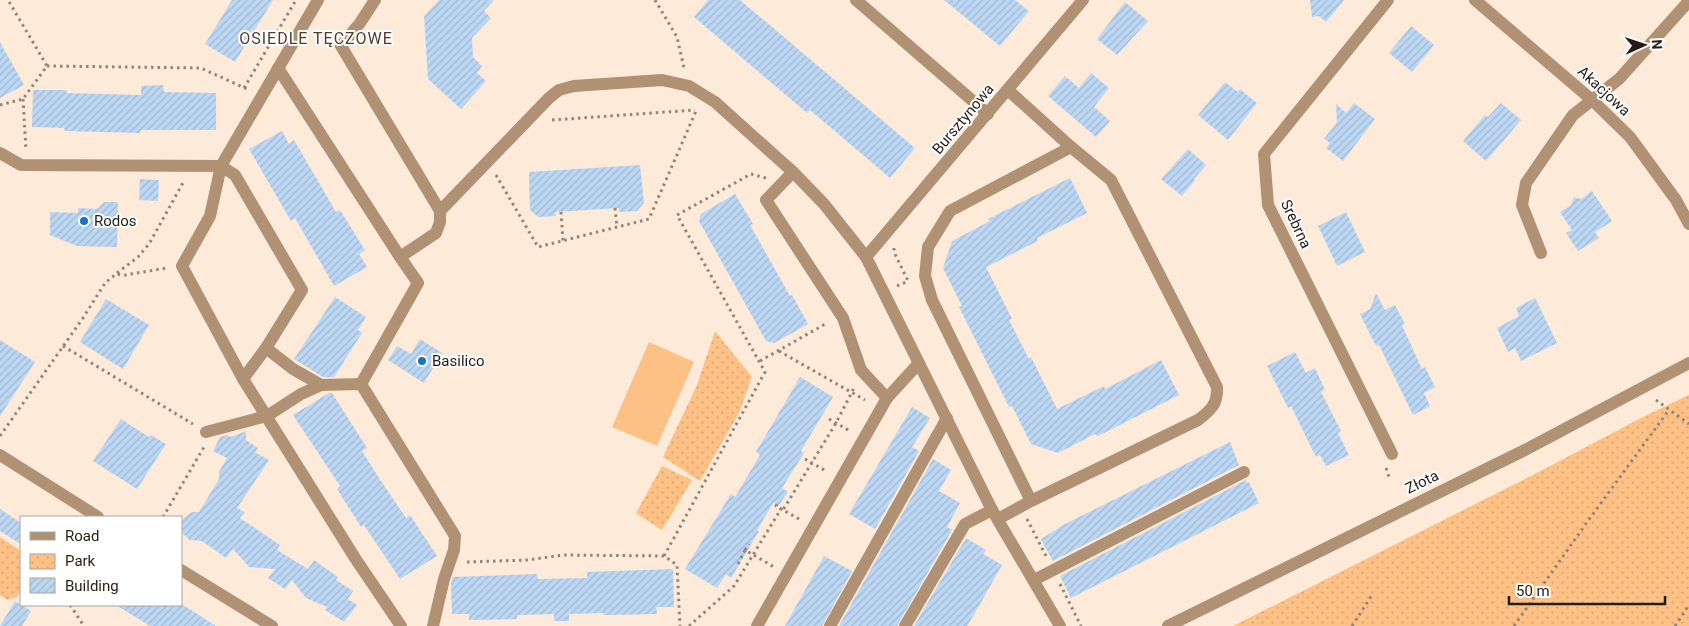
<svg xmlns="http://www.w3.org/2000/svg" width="1689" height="626" font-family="Roboto,sans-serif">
<defs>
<pattern id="park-dots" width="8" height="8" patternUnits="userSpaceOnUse" patternTransform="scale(1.25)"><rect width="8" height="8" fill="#fdc185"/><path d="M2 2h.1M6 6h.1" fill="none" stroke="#d9a572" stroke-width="1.8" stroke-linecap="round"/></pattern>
<pattern id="building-hatch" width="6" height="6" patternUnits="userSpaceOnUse" patternTransform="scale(1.25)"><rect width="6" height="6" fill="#bcd7f4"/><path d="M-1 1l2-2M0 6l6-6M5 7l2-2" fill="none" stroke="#a1b8d0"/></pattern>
</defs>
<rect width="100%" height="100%" fill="#fdead9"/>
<polygon fill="#fdc185" points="649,342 694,362 657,446 612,427"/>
<g fill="url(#park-dots)">
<polygon points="715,331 752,377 739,413 700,481 663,457 697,385"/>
<polygon points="1689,395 1689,626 1233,626 1529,477 1645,416"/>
<polygon points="662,466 692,480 662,530 636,513"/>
<polygon points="0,537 21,551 21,590 17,597 7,600 0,595"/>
</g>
<g fill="url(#building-hatch)">
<polygon points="232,0 273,0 235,62 205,44"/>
<polygon points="439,0 494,0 484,11 491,18 472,38 473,57 482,66 477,73 486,81 461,109 428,79 424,16"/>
<polygon points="708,0 740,0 915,148 890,178 810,110 807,113 694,17"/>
<polygon points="944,0 1015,0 1029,11 1000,46"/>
<polygon points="1310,0 1344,0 1326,22 1319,16 1312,17"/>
<polygon points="1125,2 1148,21 1117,55 1097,39"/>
<polygon points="1411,26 1434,45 1412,72 1389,53"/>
<polygon points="0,42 24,85 0,98"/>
<polygon points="1091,73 1109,88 1094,107 1110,121 1096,137 1048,96 1065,76 1079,88"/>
<polygon points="1225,82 1238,92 1240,89 1257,103 1228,140 1198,115"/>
<polygon points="163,85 164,92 216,93 216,130 141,130 140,133 65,131 64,128 32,127 33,90 66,90 67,93 141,95 141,86"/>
<polygon points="1354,103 1375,119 1343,161 1326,148 1330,143 1324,139 1337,122 1336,104 1346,113"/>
<polygon points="1501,103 1521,120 1486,161 1463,141 1485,115 1488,117"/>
<polygon points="282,131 289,144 294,140 336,212 340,210 365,250 359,254 367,267 334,286 295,218 291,221 249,149"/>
<polygon points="1188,149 1206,165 1194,179 1195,180 1182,196 1161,179"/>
<polygon points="640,165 644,203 637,211 619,212 619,208 555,212 556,216 538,217 530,210 529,172"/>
<polygon points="1070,178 1087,213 1037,238 1038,241 986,267 1012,319 1009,320 1029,359 1031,357 1057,409 1104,386 1105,389 1161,360 1179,395 1098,436 1095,434 1058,453 1031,444 1012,406 1009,407 959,307 962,306 943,268 952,241 990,221 988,219"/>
<polygon points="140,179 159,180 158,201 139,200"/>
<polygon points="1592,191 1612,221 1595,232 1599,238 1578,251 1566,233 1572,230 1560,212 1571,205 1574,197 1581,199"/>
<polygon points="735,194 753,224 750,225 790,296 792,295 808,324 774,343 766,341 699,221 701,214"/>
<polygon points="104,202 118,202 117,247 77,246 50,235 50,212 78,213 78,208 97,209"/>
<polygon points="1346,212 1365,252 1337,266 1318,226"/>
<polygon points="1376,293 1385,310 1395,305 1405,324 1402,325 1405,332 1422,369 1425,367 1435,387 1424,393 1430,406 1413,415 1379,345 1376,346 1360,314 1370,309"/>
<polygon points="335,297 366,317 358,330 362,333 334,377 323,377 294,359"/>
<polygon points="1535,298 1557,343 1521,361 1515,348 1508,352 1497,328 1519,316 1516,308"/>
<polygon points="106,299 149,325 123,369 80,342"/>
<polygon points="420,339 442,353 424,383 388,360 397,346 411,354"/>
<polygon points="0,340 35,362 0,416"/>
<polygon points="1295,352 1306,373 1315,368 1325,390 1321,392 1341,431 1338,433 1349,455 1326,466 1320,455 1316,457 1291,406 1288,408 1267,366"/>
<polygon points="800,377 833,397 801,451 804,453 782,488 788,492 779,505 774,502 757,530 759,531 731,578 726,574 717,588 685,569 731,494 735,497 760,455 756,452"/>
<polygon points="329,393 332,393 367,448 362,451 379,478 406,518 410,515 437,556 400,579 364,525 361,527 337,489 340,486 293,415"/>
<polygon points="912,407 930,418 912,447 919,451 875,529 849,514"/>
<polygon points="121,419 149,437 151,435 166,444 137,489 93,461"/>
<polygon points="246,431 246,440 258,448 255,452 269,460 237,508 245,512 240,518 280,545 277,550 308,569 314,560 338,577 336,580 353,591 348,599 357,605 344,622 325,610 327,607 306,598 292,580 285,589 268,578 275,569 249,567 233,549 226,558 202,541 190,540 183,534 181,524 184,518 192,512 199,512 219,479 219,472 227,458 213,451 220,437 227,435 231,437"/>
<polygon points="1230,442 1239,465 1053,561 1041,539 1065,524"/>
<polygon points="933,459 951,470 939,491 960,503 947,527 952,530 897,626 839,626"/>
<polygon points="1246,480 1247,483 1249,482 1259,503 1071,598 1060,576"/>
<polygon points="0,509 21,523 21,544 0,531"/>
<polygon points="966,538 986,550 983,554 1002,565 979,606 967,626 914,626"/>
<polygon points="824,556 852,571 822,626 785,626"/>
<polygon points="673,569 674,607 656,607 657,614 604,615 603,613 569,614 569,621 554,621 554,614 517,615 517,619 469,620 469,614 452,614 451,584 453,577 537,574 538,579 587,578 587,572"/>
<polygon points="15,601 31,611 22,626 0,626"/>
<polygon points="116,605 183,605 216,626 150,626"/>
</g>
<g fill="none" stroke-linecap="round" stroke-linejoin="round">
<g stroke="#928478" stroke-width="3" stroke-dasharray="2.5 4" stroke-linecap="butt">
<polyline points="655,0 677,37 684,68"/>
<polyline points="47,66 201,68 247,89"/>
<polyline points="244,88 296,0"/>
<polyline points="23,99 26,150"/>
<polyline points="0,105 23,99 47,66 8,0"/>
<polyline points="552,120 695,110"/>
<polyline points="496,175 538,247 649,219 696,111"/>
<polyline points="615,208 617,227"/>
<polyline points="561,212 563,241"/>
<polyline points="894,248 894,252 908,281"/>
<polyline points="117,273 138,257 149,244 184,181"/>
<polyline points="897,286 908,281"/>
<polyline points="63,346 193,424"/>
<polyline points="779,351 865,400"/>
<polyline points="760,361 827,323"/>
<polyline points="1656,400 1689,424"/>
<polyline points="829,419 850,431"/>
<polyline points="0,436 83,318 105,283 116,274 125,275 167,268"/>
<polyline points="805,459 826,471"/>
<polyline points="1386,468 1389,477"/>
<polyline points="777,504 776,506 781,509"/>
<polyline points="163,517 204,447"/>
<polyline points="799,519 783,510 836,423 855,386"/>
<polyline points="1027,519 1046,556"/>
<polyline points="745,550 749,544"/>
<polyline points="664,556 765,372 677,215 751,174 766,178"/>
<polyline points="467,562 527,560 563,555 664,556 677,565 680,626"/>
<polyline points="738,564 745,550 774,567"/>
<polyline points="1060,584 1081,626"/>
<polyline points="70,605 84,626"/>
<polyline points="689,626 734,586 781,509 783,510"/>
<polyline points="1352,626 1372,595"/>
<polyline points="1514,626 1585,525 1669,410"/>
<polyline points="1675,626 1689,605"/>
</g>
<g stroke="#b09173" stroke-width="12">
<polyline points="318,0 221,166 210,216 182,266 243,379 355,558 401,626"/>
<polyline points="375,0 360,23 341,46 440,211"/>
<polyline points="856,0 988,114"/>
<polyline points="1388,0 1264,154 1268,205 1392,454"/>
<polyline points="1475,0 1592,100 1630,137 1676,200 1689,224"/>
<polyline points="278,68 400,257 418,283 361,384"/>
<polyline points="1008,90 1071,147"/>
<polyline points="0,153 21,165 221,166 235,175 302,290 266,348 243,379"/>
<polyline points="793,172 766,200 843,318 861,370 887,398"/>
<polyline points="1541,253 1522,205 1526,183 1573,115 1619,79 1689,1"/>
<polyline points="400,257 436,233 440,222 440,211 549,98 559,90 574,86 662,80 689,86 715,102 793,172 824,204 866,257 992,510 1060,626"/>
<polyline points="866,257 1083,0"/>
<polyline points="266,348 293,369 321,385 361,384 455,536 454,550 444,579 433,626"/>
<polyline points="206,432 267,416 301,394 321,385"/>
<polyline points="0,455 98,517"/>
<path d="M998 519 1031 501 1198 420C1210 411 1218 404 1217 387L1111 180 1071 147 950 211 928 247 925 276 932 300 1031 501"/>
<polyline points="181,570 272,626"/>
<polyline points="1034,580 1244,472"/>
<polyline points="757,626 887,398 919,363"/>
<polyline points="830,626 947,418"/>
<polyline points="905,626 965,524 992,510"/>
<polyline points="1168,626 1525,450 1689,363"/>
</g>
</g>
<g fill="#1b72c0" stroke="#fff" stroke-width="2">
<circle cx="84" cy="221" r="5"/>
<circle cx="422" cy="361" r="5"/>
</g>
<g text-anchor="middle" stroke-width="4" stroke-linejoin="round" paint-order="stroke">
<g font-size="15" fill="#251d15" stroke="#fff">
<text transform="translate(1604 91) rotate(43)" y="5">Akacjowa</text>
<text transform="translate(963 119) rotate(-50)" y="5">Bursztynowa</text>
<text transform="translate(1296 224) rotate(65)" y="5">Srebrna</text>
<text transform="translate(1422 482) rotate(-26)" y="5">Złota</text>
</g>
<g font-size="15" fill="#251d15" stroke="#fff" text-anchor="start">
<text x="94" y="226">Rodos</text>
<text x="432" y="366">Basilico</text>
</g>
<g font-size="16" letter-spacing="1" fill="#4f3d2b" stroke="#fff">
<text x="316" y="44">OSIEDLE TĘCZOWE</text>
</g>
</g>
<rect x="20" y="516" width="162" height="90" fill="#ffffff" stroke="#a8a5a1"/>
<rect x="30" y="532" width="25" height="8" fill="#b09173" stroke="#a8a5a1"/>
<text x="65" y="541" font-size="15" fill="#251d15">Road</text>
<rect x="30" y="554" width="25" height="15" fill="url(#park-dots)" stroke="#a8a5a1"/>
<text x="65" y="566" font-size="15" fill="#251d15">Park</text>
<rect x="30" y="578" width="25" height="15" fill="url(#building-hatch)" stroke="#a8a5a1"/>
<text x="65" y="591" font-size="15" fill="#251d15">Building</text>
<g transform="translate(1644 45) rotate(87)" stroke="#ffffff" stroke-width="4" paint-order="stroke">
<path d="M0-4L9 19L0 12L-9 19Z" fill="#251d15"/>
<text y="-8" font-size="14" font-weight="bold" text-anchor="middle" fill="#251d15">N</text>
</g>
<path d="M1509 596v8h156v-8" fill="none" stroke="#251d15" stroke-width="2.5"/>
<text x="1516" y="596" font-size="15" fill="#251d15" stroke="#ffffff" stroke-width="4" paint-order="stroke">50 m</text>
</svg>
